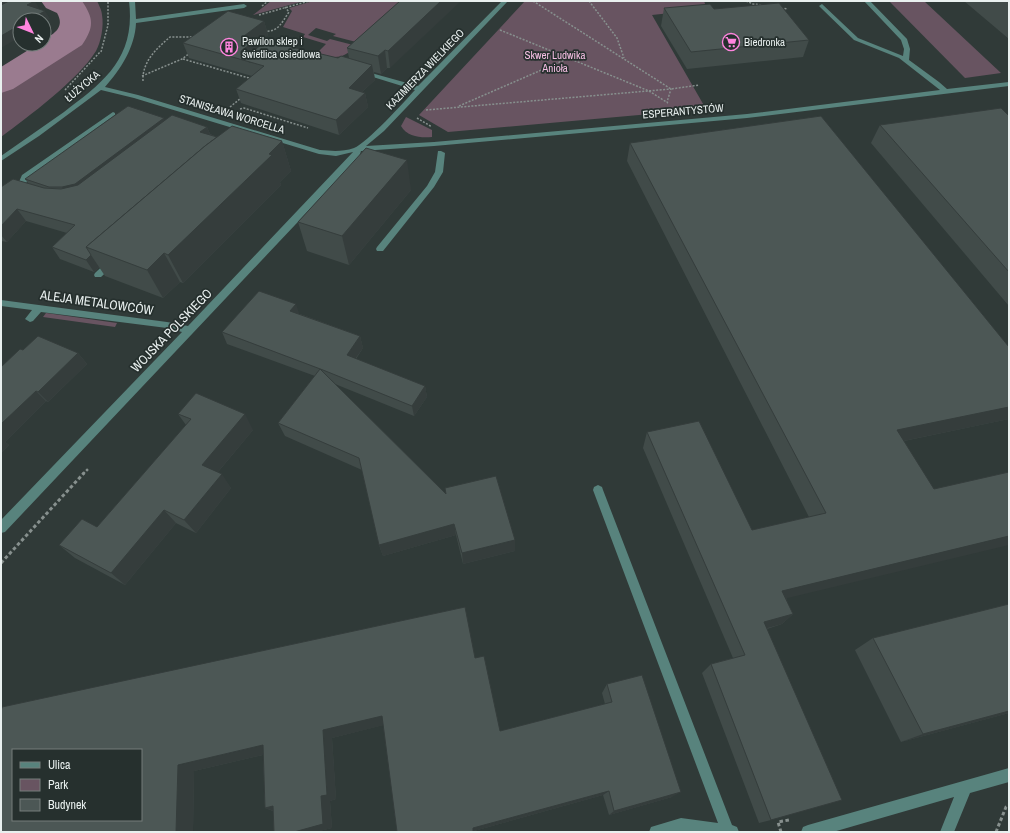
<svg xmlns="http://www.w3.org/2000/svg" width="1010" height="833" font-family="'Archivo Narrow',sans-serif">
<rect width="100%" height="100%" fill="#303a38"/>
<g fill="#685461">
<path d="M75 1H97C99 5 102 11 102 15 104 26 101 42 96 51 79 79 28 117 1 137V88L78 36 84 20 81 7Z"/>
<polygon points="271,1 304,1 253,15"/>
<path d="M313 1H407L360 43 333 36 336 34 316 28 308 35 327 41 330 39 357 46C341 60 336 58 316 54L326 44 303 37 305 34 283 27 292 11 289 8Z"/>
<polygon points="525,1 704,1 707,9 652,15 706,109 448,132 419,115"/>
<polygon points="889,1 924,1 1001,73 965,78"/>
<path d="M406 117 432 130V137C421 138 407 137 401 126Z"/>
<polygon points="46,313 117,323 115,327 43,317"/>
</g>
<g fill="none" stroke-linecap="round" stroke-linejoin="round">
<path fill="#9a7b8f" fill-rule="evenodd" d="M41 1H82C94 19 94 27 82 45L13 89 1 93V67L38 44H44V40C55 33 65 27 57 13L46 8Z"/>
<g stroke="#87908e" stroke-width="1.5" stroke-dasharray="2 1.5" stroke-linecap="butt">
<polyline points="533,1 671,89 699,85"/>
<polyline points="589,1 617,38 624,58"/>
<polyline points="746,1 753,4 762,5"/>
<polyline points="262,6 268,1"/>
<polyline points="781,8 788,9"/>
<polyline points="259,15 309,1"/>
<polyline points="500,30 649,91 668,103"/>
<path d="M264 31C278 33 282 22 289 12L285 7"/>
<polyline points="101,52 108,25 108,1"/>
<polyline points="183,59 249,78"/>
<polyline points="142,76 182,59 190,53"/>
<path d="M143 81C142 62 156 49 170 37H194"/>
<polyline points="65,90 100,52"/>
<polyline points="459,106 569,58"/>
<polyline points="230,107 241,98"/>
<polyline points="240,109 244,108 308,128"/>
<polyline points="426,110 671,89 667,102"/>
<polyline points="417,118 432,127"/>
</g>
<polyline stroke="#87908e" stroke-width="2.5" stroke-dasharray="2.5 2" stroke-linecap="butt" points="83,474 88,469"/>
<g stroke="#87908e" stroke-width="3" stroke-dasharray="3.5 2.5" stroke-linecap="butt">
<polyline points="1,563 84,473"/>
<polyline points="781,832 778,822 789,820"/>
<polyline points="996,832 1006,807 1009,805"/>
</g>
<g fill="#58837d" fill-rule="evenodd">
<path d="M129 1H135L136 19 244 4 247 6 244 8 136 23C135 47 121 69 105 87L138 95 320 150C332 151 342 152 354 148 367 143 404 102 415 90L360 73V71H364L418 86 502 1H508L384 131 366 146 434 142 747 114 940 90 899 58 854 40 820 7 819 6 822 4 858 38 903 56 904 49 901 40 864 1H870L907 39 910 49 909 60 939 82 947 89 1009 82V86L747 118 434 146 361 151 359 157 329 189 5 532 1 533V520L182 332 167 328 41 312 33 321 30 322 25 319 32 310 1 306V300L167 322 188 326 353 152 336 156 319 154 134 98 101 90 39 136 1 161V156C22 141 43 127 64 112 104 82 136 58 129 1Z"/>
<path d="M113 112 115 113V115L28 178 26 184 34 189V193C27 195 21 189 18 184L22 175Z"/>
<polygon points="438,151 441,151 445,153 443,172 434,187 383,251 377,251 376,249 377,247 427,186 435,172"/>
<polygon points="112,259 116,262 115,264 101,277 95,277 94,275 95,273 109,260"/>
<polygon points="598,485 602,487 603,490 732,825 737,827 739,832 649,832 651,827 681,818 718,823 593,490 594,487"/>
<polygon points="1009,768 1009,782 970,793 954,832 940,832 954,797 833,832 801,832 803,827 808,825"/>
</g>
</g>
<g fill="#414b49">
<polygon points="400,1 390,68 387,68 381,74 374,72 375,80 362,92 365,93 368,107 339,135 241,103 236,89 252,76 189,58 183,43 264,21 268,35 258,43 259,46 338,58 349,58 347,48"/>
<polygon points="964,1 1009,1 1009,39"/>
<polygon points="664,8 714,9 809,40 803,57 687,69 661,26"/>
<polygon points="1009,116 1009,306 871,143 880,125"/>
<polygon points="165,120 207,127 210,134 217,137 282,141 291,171 280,182 281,185 183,283 180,282 163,298 105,276 99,267 94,272 60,259 52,247 67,233 26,221 7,242 1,241 1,187 28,183 25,179"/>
<polygon points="630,143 1009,419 904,441 786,599 793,614 782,624 767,629 771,820 759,823 702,673 711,664 733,658 643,448 647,432 752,530 809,517 627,161"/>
<polygon points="411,190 349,265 307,251 298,222"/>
<polygon points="300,314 360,336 363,348 356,359 425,386 427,397 414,416 335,384 446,494 515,540 515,551 463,564 456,535 383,556 379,545 362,470 285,436 278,423 315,376 227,344 222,332"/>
<polygon points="23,350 78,353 87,364 48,402 46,401 5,442 9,445 1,453"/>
<polygon points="178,414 253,430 218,472 231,488 196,533 176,523 125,585 75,558 59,545 97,527 186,425"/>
<polygon points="873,638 1009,713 901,742 855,650"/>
<polygon points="475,658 500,731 605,704 602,693 607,684 672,797 609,815 603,795 474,831 383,725 332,738 336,799 330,801 332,828 315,832 274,832 273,811 265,808 263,755 194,771 193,832 1,832"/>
</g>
<g fill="#353d3c">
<polygon points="1,1 14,1 1,9"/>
<polygon points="35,1 40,10 27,5"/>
<polygon points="441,1 461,1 390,68 388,51"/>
<polygon points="45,11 50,19 44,23 44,20 29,20"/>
<polygon points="264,21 268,35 258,43 261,54 250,63 241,55 244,36"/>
<polygon points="20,25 20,37 1,48 1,36"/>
<polygon points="385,50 387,68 381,74 378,56"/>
<polygon points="372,65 375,80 351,102 349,88"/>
<polygon points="365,93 368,107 339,135 336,120"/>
<polygon points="164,118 167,124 66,194 62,187"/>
<polygon points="207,127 212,139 200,132"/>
<polygon points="282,141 291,171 280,182 281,185 183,283 168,255"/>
<polygon points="407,160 411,190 349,265 342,236"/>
<polygon points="17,209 26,221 7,242 1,235 1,226"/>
<polygon points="164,253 180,282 163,298 147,270"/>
<polygon points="91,255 99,267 94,272 86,260"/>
<polygon points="296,304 300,316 290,311"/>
<polygon points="360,336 363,348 350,366 347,355"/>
<polygon points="78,353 87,364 48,402 38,392"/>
<polygon points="425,386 427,397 414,416 412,406"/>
<polygon points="36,391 46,401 5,442 9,445 1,453 1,424"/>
<polygon points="1009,407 1009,419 884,445 897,430"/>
<polygon points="245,414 253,430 212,479 202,465"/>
<polygon points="222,474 231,488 196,533 184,520"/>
<polygon points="164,510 176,523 125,585 111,573"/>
<polygon points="454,524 456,535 383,556 379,545"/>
<polygon points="1009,536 1009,545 771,602 782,591"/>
<polygon points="515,540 515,551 463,564 462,553"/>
<polygon points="793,614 782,624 753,632 764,622"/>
<polygon points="1009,711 1009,713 901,742 923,734"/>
<polygon points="382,716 388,724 332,738 336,799 330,801 332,828 315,832 294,832 321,796 323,730"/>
<polygon points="263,745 275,752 194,771 193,832 176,832 178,765"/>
<polygon points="609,791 603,795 474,831 474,832 473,832 473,828"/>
<polygon points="681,792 672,797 609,815 614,811"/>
<polygon points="273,806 277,812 265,808"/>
</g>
<g fill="#4c5755" stroke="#353d3c" fill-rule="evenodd">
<polygon points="9,1 35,1 27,5 45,11 29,20 20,20 20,25 1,36 1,5"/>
<polygon points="400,1 441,1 388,51 385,50 378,56 347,48"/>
<polygon points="779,3 809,40 691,52 664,8 710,4 714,9"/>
<polygon points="228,11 264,21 244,36 257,39 241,51 241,55 247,56 266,41 338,58 341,56 372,65 349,88 365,93 336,120 236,89 264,66 183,43"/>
<polygon points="128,106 164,118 75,184 62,187 49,187 25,179"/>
<polygon points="1001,108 1009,116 1009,272 880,125"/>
<polygon points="172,115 207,127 200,132 217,137 205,146 86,247 91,255 86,260 52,247 75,225 17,209 1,226 1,187 13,179 44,188 61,189 78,185"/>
<polygon points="821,116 1009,347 1009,407 897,430 934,489 1009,472 1009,536 782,591 793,614 764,622 842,800 771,820 711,664 745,655 647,432 699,421 752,530 826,513 630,143"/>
<polygon points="232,126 282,141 269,154 272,155 168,255 164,253 147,270 86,247 205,146"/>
<polygon points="366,148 407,160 342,236 298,222"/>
<polygon points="259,291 296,304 290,311 360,336 347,355 425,386 412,406 323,370 222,332"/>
<polygon points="38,336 78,353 38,392 36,391 1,424 1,367 20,349 23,350"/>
<polygon points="320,369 446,494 445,488 496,476 515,540 462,553 454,524 379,545 359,458 278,423"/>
<polygon points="196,393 245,414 202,465 222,474 184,520 164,510 111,573 59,545 82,519 97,527 191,419 178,414"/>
<polygon points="1009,604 1009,711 923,734 873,638"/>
<path d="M465 607 475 658 484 656 500 731 612 702 607 684 642 675 681 792 614 811 609 791 473 828V832H397L382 716 323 730 327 795 321 796 323 824 294 832H274L273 806 265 808 263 745 178 765 176 832H1V712L2 707ZM13 750H141V820H13Z"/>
</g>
<defs>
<g id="supermarket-ring" transform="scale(0.9)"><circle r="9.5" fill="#26302e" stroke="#ff85de" stroke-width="1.5"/><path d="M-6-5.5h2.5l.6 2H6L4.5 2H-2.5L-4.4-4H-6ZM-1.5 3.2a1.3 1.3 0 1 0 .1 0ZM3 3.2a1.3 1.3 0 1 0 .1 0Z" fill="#ff85de"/></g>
<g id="building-ring" transform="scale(0.9)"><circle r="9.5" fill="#26302e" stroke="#ff85de" stroke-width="1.5"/><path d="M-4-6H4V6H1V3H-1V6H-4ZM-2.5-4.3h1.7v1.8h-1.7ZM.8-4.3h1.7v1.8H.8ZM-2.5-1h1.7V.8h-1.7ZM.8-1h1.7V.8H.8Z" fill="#ff85de"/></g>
</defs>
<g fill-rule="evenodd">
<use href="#supermarket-ring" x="731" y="42"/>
<use href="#building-ring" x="229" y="47"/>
</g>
<g text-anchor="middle" stroke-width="3.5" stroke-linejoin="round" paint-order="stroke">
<g font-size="11" fill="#e9f0ef" stroke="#26302e" text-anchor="start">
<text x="242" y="45">Pawilon sklep i<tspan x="242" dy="13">świetlica osiedlowa</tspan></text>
<text x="744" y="46">Biedronka</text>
</g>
<g font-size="11" fill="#f5bee3" stroke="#26302e">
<text x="555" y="59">Skwer Ludwika<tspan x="555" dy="13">Anioła</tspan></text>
</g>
<g font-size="11" fill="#e9f0ef" stroke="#26302e">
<text transform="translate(425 69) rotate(-46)" y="4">KAZIMIERZA WIELKIEGO</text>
<text transform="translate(82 86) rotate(-40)" y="4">ŁUŻYCKA</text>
<text transform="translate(683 111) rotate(-5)" y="4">ESPERANTYSTÓW</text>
<text transform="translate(232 114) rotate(17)" y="4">STANISŁAWA WORCELLA</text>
</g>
<g font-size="13" fill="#e9f0ef" stroke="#26302e">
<text transform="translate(97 302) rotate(8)" y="5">ALEJA METALOWCÓW</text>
<text transform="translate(171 330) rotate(-46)" y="5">WOJSKA POLSKIEGO</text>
</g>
</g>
<rect width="1010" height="833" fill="none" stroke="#e9f0ef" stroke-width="4"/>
<rect x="12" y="749" width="130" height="72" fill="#26302e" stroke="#747d7b"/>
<rect x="20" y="762" width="20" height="6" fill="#58837d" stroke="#747d7b"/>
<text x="48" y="769" font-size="12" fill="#e9f0ef">Ulica</text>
<rect x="20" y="779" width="20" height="12" fill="#685461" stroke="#747d7b"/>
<text x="48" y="789" font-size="12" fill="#e9f0ef">Park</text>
<rect x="20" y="799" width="20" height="12" fill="#4c5755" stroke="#747d7b"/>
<text x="48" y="809" font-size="12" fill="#e9f0ef">Budynek</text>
<g transform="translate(32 32) rotate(133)"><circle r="19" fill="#26302e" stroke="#747d7b"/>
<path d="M0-3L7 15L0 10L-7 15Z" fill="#ff85de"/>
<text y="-6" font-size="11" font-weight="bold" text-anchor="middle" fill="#e9f0ef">N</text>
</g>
</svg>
